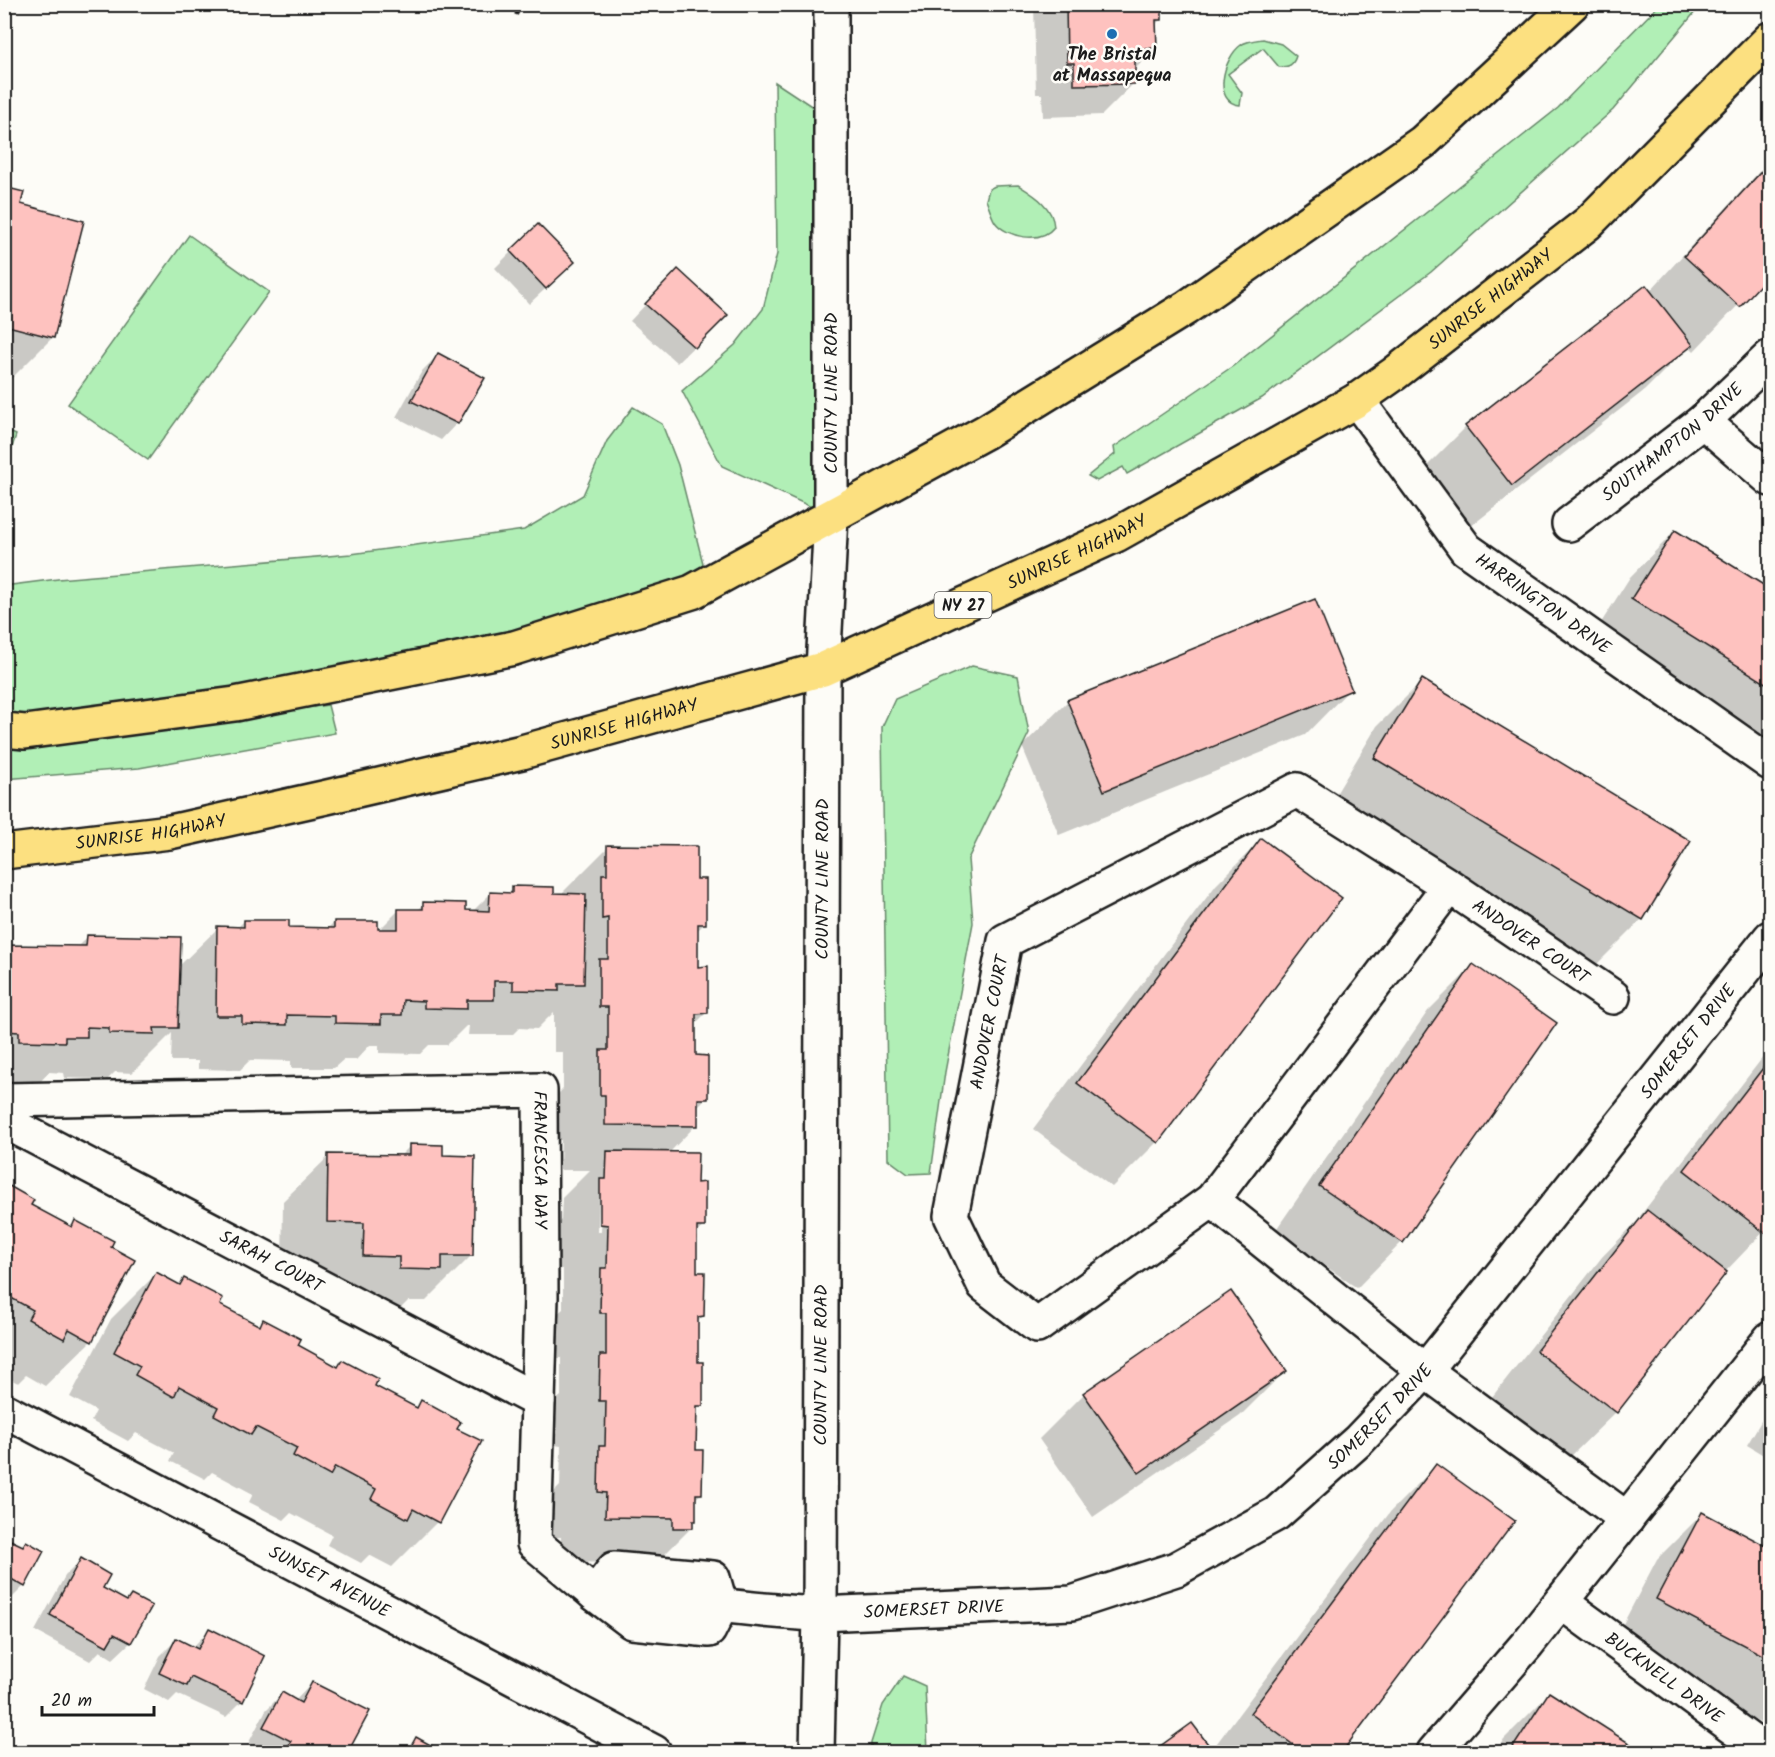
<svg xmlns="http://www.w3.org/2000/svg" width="1775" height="1757" font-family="Kalam,sans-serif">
<rect width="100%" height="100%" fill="#fdfcf7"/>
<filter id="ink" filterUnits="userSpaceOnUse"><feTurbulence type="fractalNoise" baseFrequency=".0167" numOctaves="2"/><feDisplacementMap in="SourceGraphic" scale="12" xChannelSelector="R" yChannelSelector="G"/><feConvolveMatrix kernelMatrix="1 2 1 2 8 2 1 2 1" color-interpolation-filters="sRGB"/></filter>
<g filter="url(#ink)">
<g fill="#b1efb6" stroke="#668669" stroke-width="1.5">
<polygon points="1660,4 1701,5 1613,110 1431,272 1262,398 1127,474 1123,467 1097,481 1088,476 1115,454 1114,447 1233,366 1558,108"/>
<path d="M1263 39 1281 44 1296 56C1293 66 1288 67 1279 67L1263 48 1228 74 1242 93 1240 105C1212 103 1223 58 1241 45 1246 41 1256 40 1263 39Z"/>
<polygon points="775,82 831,119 831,516 722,466 682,391 735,345 763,309 777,254"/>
<path d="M1018 185C1034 195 1053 206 1054 227 1041 244 1007 238 995 222 991 215 989 207 986 200L989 189 995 186Z"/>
<polygon points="189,235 269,292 148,460 68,404"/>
<polygon points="633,407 662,424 678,465 708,583 411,668 5,724 4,586 58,579 351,554 524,530 583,495 607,441"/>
<polygon points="5,430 16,435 5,469 4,430"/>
<polygon points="972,666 1018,676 1029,733 968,859 973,923 945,1072 931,1173 908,1174 888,1159 882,727 895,699"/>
<polygon points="328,705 335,733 139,768 5,779 4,740 78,737"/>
<polygon points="903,1676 925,1686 928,1752 871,1752 871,1743 883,1705"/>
</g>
<g fill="#0003" fill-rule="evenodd">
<polygon points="1034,4 1160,4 1161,19 1155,25 1156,48 1134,70 1134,83 1102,115 1043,117 1042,94 1036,94"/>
<polygon points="1770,160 1770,272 1694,351 1689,346 1645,390 1466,530 1421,472 1466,427 1649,292"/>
<polygon points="4,189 19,206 53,337 8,382 4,381"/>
<polygon points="511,252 557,278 529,304 495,268"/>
<polygon points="662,287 726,315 677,363 630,321"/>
<polygon points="438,355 483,379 457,423 441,440 396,417 422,371"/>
<polygon points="1675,531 1770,590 1770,758 1587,645 1630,577"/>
<polygon points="1422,681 1642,919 1597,964 1330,804 1377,726"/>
<polygon points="1350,689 1305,735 1059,835 1022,746 1068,701"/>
<polygon points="1261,840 1157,1142 1112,1187 1033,1129 1216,885"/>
<path d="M608 847 696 880 705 923 697 931 696 968 706 1013 695 1024V1057L706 1098 696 1108V1125L668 1154 696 1184 704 1226 695 1234V1273L703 1316 697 1322V1363L701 1405 695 1411V1451L701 1494 695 1499 694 1520 691 1523V1528L646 1573 628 1563 561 1562V1537H554V1492L560 1486 561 1446 555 1445V1401L561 1396V1358H555L556 1315 563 1309V1269H555L556 1226 561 1220 562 1198 590 1170H560L561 1140H555V1097L563 1089V1052H554V1012L537 1029 519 1028 512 1035H468L469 1026H466L447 1045H429L420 1054 379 1053V1045H370L356 1060H343L334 1068H291V1061L250 1060 240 1070 198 1069V1061H171L172 1033 132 1073 115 1072 108 1079 65 1078 64 1073 49 1072 40 1082 23 1081 18 1087H4V946L76 948 88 936 178 967 218 928H237L244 921 288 929H327L334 922 379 930 399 910 417 911 424 904 472 912 490 894H507L513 888 563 895V892ZM599 1196H602L601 1232H598Z"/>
<polygon points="1473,966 1555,1023 1402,1242 1357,1288 1275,1231 1428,1011"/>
<polygon points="1770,1048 1770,1225 1726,1271 1616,1412 1570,1457 1492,1397 1602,1257 1641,1217 1640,1216"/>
<polygon points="410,1146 441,1157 471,1256 426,1301 408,1301 395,1314 319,1301 319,1267 282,1267 283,1201 329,1156 399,1157"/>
<polygon points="4,1185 29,1206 70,1228 76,1222 109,1248 91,1341 45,1386 26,1375 18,1383 4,1376"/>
<polygon points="156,1274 178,1285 184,1280 218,1305 258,1327 264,1321 296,1346 337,1367 342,1362 373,1386 415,1409 422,1402 455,1429 437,1522 392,1567 369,1555 361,1563 327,1545 332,1535 291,1513 284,1520 249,1502 253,1494 212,1472 205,1479 170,1461 174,1453 136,1433 128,1441 91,1421 96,1411 70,1397 111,1319"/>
<polygon points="1285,1371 1240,1416 1093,1517 1039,1439 1084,1394"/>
<polygon points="1770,1406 1770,1459 1747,1445"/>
<polygon points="1436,1466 1513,1522 1341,1752 1154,1752 1191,1725 1211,1751 1391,1511"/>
<polygon points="1702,1514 1770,1550 1770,1728 1612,1645 1657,1559"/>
<polygon points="4,1538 21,1547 26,1543 24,1586 8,1602 4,1600"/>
<polygon points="81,1560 101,1588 126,1602 131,1597 150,1607 130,1643 113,1659 100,1651 90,1661 35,1631 65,1576"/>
<polygon points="209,1630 242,1701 226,1717 177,1694 169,1702 144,1689 160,1656 176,1640 192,1648"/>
<polygon points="312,1683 368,1712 346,1752 265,1752 248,1744 266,1710 282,1694 295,1701"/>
<polygon points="1549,1694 1640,1752 1495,1752 1504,1739"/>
<polygon points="416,1739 440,1752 403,1752"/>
<polygon points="387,1749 394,1752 384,1752"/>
</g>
<g fill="#fec2bf" stroke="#1c1c1c" stroke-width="1.5">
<polygon points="1066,4 1162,4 1162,20 1156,20 1157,48 1135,49 1135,84 1074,85 1074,63 1067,63"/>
<polygon points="1770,162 1770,274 1740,307 1684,256"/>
<polygon points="4,187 24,192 21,204 84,221 54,338 4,325"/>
<polygon points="538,224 575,262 546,289 510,251"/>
<polygon points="678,269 728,315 695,348 645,304"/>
<polygon points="1646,285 1693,345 1512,486 1465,426"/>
<polygon points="438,353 485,378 458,424 411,401"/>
<polygon points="1675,530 1770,589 1770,686 1631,599"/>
<polygon points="1315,599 1352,690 1104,791 1067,700"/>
<polygon points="1422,679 1691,841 1643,920 1374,758"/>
<polygon points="1261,838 1342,898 1158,1143 1077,1083"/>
<polygon points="607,845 697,846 697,879 706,879 706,924 698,924 698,967 708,966 708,1013 696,1014 696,1055 708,1056 708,1099 698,1099 698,1126 605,1125 605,1095 600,1095 600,1050 608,1050 608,1007 599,1007 599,959 608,959 608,918 602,919 602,874 607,874"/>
<polygon points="512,886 554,887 554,893 586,894 584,984 559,984 559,991 513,990 513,981 494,981 494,1000 467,1000 467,1009 424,1008 424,1001 403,1000 402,1015 381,1015 381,1024 335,1023 335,1016 287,1015 287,1025 242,1024 242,1016 216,1016 217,926 244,927 244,920 289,920 289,927 334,928 334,921 378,921 378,929 398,929 398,909 423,909 423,902 466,903 466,910 489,911 490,892 512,893"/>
<polygon points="87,935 181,937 178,1028 154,1028 155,1034 109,1033 109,1028 87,1027 87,1037 65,1037 65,1042 19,1041 19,1032 4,1031 4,945 86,946"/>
<polygon points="1473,964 1557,1023 1403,1243 1319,1186"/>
<polygon points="1770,1059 1770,1227 1766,1234 1684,1170"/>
<polygon points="409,1144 443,1145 443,1155 475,1156 473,1256 442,1256 442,1270 399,1269 399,1257 363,1256 364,1223 327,1222 328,1154 409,1155"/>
<polygon points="607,1151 698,1152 697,1183 705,1182 705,1227 697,1227 697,1272 705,1272 704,1316 698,1317 698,1362 703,1362 703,1406 697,1406 696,1450 703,1450 702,1494 696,1494 696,1521 693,1521 693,1528 673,1528 673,1518 605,1517 606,1493 598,1492 599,1446 605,1446 606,1401 599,1401 600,1355 606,1355 606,1313 600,1313 601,1268 607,1268 608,1225 600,1224 600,1179 606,1179"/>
<polygon points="4,1183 34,1200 31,1205 72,1227 75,1220 114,1241 111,1247 135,1260 92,1342 69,1329 64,1339 28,1319 33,1310 4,1294"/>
<polygon points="1647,1210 1727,1272 1617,1413 1536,1351"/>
<polygon points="156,1272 180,1285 184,1278 223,1298 220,1305 260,1326 263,1319 301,1339 298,1345 338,1367 342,1360 378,1379 375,1386 417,1408 421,1400 461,1422 457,1429 482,1441 439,1523 413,1509 408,1519 371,1499 376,1489 335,1467 330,1476 293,1456 297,1448 256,1427 251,1435 214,1415 218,1407 179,1386 174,1397 135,1375 140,1366 114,1352"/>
<polygon points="1231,1291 1287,1371 1139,1473 1083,1393"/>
<polygon points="1436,1464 1515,1521 1342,1752 1303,1752 1250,1713"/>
<polygon points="1702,1512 1770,1548 1770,1659 1656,1599"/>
<polygon points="4,1537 23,1546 26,1541 44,1551 25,1587 6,1576 4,1579"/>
<polygon points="81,1558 110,1575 103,1588 127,1601 131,1595 152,1606 131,1643 114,1634 107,1646 50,1615"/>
<polygon points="209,1628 265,1656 243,1702 191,1677 187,1686 159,1673 176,1638 198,1649"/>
<polygon points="312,1682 370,1711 348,1752 294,1752 287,1747 291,1741 263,1727 282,1692 301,1703"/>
<polygon points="1549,1692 1643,1752 1510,1752"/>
<polygon points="1192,1723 1214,1752 1152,1752"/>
<polygon points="416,1737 443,1752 408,1752"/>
</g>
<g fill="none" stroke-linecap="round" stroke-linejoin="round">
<g stroke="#1c1c1c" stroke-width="38">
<g id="minor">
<path id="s1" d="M1357 400 1466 549 1770 763"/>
<polyline points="1703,421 1770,479"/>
<path id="s2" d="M1569 524 1703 421 1770 357"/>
<path id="s3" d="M1449 886 1212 1200 1037 1326 984 1285 951 1216 1005 941 1297 790 1449 886 1613 997"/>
<path id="s4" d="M4 1100 540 1090 541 1297 534 1543 595 1594 632 1622 709 1630 721 1606 713 1578 614 1569 595 1594"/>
<path id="s5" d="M4 1121 538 1401"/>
<polyline points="1212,1200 1425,1371 1627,1519"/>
<path id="s6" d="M4 1410 654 1752"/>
<path id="s7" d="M595 1594C670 1597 744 1611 820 1614L1072 1603 1176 1569 1276 1514 1359 1440 1425 1371 1770 938"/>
<path id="s8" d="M1561 1602 1766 1752"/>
<polyline points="1434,1752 1528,1643 1770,1339"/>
</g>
</g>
<g stroke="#1c1c1c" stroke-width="38">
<g id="secondary">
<path id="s9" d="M817 1752 820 1614 823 669 831 516V4"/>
</g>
</g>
<g stroke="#1c1c1c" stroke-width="38">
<g id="trunk">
<polyline points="4,730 25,732 235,704 514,648 692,592 985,432 1186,308 1423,142 1572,4"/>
<path id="s10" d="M4 852 170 832 327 797 522 752 823 669 1116 535 1357 400 1394 374 1588 223 1770 39"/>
</g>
</g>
<polyline stroke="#1c1c1c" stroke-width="4" stroke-dasharray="6 4.5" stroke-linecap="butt" points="516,15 521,4"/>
<use href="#minor" stroke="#fdfcf7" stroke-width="33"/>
<use href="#secondary" stroke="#fdfcf7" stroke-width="33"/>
<use href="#trunk" stroke="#fce080" stroke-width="33"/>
</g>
</g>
<circle fill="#1f6fb2" stroke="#fdfcf7" stroke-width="2" cx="1112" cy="34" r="6"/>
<g text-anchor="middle" stroke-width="5" stroke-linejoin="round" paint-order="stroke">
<rect fill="#fdfcf7" stroke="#605f5e" stroke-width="1.5" x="934.5" y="592" width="57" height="26" rx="4.5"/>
<g font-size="16" font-weight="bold" fill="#1c1c1c">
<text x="963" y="611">NY 27</text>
</g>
<g font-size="18" font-weight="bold" fill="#1c1c1c" stroke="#fdfcf7">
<text x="1112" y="60">The Bristal<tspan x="1112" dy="21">at Massapequa</tspan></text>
</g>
<g font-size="18" fill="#1c1c1c" stroke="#fdfcf7">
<text dy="6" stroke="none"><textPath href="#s10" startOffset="1606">SUNRISE HIGHWAY</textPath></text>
<text transform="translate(831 393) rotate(-90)" y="6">COUNTY LINE ROAD</text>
<text dy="6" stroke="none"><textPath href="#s2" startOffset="132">SOUTHAMPTON DRIVE</textPath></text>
<text dy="6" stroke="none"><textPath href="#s10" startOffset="1120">SUNRISE HIGHWAY</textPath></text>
<text dy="6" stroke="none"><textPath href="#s1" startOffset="279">HARRINGTON DRIVE</textPath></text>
<text dy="6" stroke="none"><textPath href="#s10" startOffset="634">SUNRISE HIGHWAY</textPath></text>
<text dy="6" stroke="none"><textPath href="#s10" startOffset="148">SUNRISE HIGHWAY</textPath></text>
<text dy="6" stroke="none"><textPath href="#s9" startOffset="873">COUNTY LINE ROAD</textPath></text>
<text dy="6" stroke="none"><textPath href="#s3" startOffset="1640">ANDOVER COURT</textPath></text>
<text dy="6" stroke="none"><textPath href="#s3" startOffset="950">ANDOVER COURT</textPath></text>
<text dy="6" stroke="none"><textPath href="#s7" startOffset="1330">SOMERSET DRIVE</textPath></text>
<text dy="6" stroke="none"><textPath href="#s4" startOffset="606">FRANCESCA WAY</textPath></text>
<text dy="6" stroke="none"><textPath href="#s5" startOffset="302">SARAH COURT</textPath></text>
<text dy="6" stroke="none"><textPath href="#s9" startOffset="387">COUNTY LINE ROAD</textPath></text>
<text dy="6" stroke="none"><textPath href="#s7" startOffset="844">SOMERSET DRIVE</textPath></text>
<text dy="6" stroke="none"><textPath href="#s6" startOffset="368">SUNSET AVENUE</textPath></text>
<text dy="6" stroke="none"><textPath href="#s7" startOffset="340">SOMERSET DRIVE</textPath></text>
<text dy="6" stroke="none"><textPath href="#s8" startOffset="128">BUCKNELL DRIVE</textPath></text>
</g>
</g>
<rect width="1775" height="1757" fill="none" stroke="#fdfcf7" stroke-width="24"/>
<rect x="12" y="12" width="1751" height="1733" fill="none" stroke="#1c1c1c" stroke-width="2" filter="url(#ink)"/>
<path d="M42 1706v9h112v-9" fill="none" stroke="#1c1c1c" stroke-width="3"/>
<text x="51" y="1706" font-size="18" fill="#1c1c1c" stroke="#fdfcf7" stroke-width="4.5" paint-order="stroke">20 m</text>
</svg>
